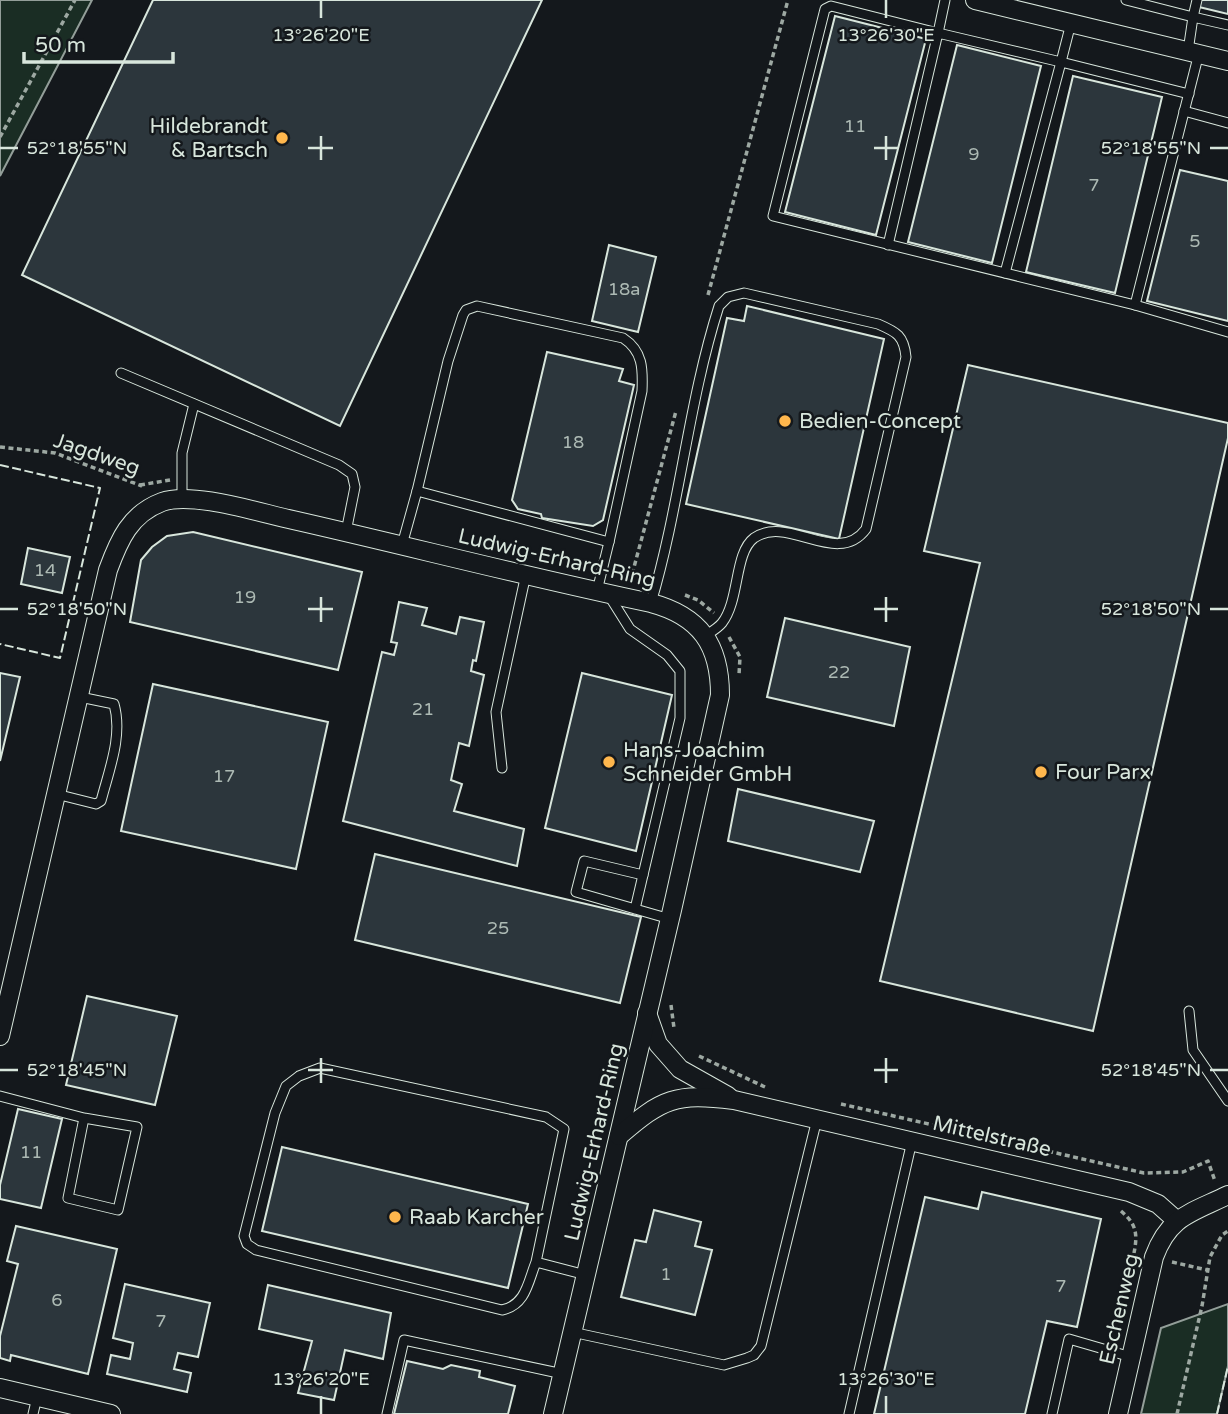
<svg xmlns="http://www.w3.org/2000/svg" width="1228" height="1414" font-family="'Varela Round',sans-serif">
<rect width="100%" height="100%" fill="#14181c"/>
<g fill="#1a2d24" stroke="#939e99" stroke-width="2">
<polygon points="0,0 92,0 0,176"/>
<polygon points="1228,1304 1228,1366 1217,1414 1141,1414 1161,1328"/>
</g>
<g fill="#2c363c" stroke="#d8e6dc" stroke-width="2">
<polygon points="153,0 542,0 340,426 22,275"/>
<polygon points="1201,0 1228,0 1228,14 1199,7"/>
<polygon points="835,16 926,39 876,235 785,212"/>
<polygon points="957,45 1041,66 992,263 908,242"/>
<polygon points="1073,76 1162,97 1115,293 1026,272"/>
<polygon points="1180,170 1228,181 1228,321 1147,301"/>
<polygon points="609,245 656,257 638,332 592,321"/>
<polygon points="747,306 884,339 839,539 686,504 727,318 744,321"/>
<polygon points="547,352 623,369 619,381 634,385 603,520 593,526 542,518 541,514 518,509 512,500"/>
<polygon points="968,365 1228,423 1228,438 1093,1031 880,981 980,563 924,551"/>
<polygon points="193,532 362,572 338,670 130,622 141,560 152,547 167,536"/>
<polygon points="28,548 70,557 62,593 21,584"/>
<polygon points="399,602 427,608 422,625 456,634 460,617 484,622 476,661 473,660 471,671 484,675 469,746 459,743 451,780 462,784 454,811 524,829 517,866 343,821 382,652 394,655 397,643 391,642"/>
<polygon points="785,618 910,647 894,726 767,697"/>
<polygon points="0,673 20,677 0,761"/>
<polygon points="582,673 672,695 636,851 545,828"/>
<polygon points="153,684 328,722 296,869 121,831"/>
<polygon points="738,789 874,821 860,872 728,841"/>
<polygon points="375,854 641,917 620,1003 355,940"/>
<polygon points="87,996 177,1016 155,1105 66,1085"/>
<polygon points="18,1109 62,1119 41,1208 0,1199 0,1185"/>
<polygon points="282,1147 528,1204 508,1288 262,1231"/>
<polygon points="982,1192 1101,1219 1077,1327 1047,1321 1025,1414 874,1414 925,1197 978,1209"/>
<polygon points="654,1210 701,1222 695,1246 712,1250 695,1315 621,1297 635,1240 646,1242"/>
<polygon points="16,1226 117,1249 88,1374 11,1355 10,1361 0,1358 0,1336 18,1264 7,1261"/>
<polygon points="125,1284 210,1303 198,1357 178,1353 174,1369 191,1373 187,1392 107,1374 111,1355 130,1359 133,1343 113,1338"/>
<polygon points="268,1285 391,1313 383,1359 345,1350 334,1400 298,1393 312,1341 259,1329"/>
<polygon points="407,1361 443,1369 451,1365 480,1371 479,1377 515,1386 508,1414 394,1414"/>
</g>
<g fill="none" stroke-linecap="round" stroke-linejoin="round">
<g stroke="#d8e6dc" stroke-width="11">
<g id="service">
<polyline points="945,0 938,33 831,6 825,9 773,216 1135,305 1199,53"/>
<polyline points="1126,0 1193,17 1197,0"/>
<polyline points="1188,51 1193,17 1228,25"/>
<polyline points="1184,111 1228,123"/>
<polyline points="888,245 938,33 1061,62 1071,23"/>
<polyline points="1005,273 1061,62 1189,94"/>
<polyline points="1135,305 1228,332"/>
<polyline points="121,373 339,465 352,474 355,487 346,532"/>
<path d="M417 491 448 361 463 315 466 310 477 306 623 338C643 351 643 369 642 391L609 542"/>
<polyline points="182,499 182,453 194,404"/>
<polyline points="402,545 417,491 609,542 597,591"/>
<polyline points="608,594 630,629 667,655 680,671 680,718 643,875"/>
<path d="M651 603C680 506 688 403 719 306L728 297 744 293 878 324C897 332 904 336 906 357L866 529C837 568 788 514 754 538 734 553 740 600 722 623 718 628 711 632 705 636"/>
<polyline points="502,768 496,712 526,574"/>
<path d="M56 794 96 804 101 801C109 770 123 736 114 704L80 697"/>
<polyline points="635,909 643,875 584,861 576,892 670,919"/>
<polyline points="1189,1011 1193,1050 1228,1101"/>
<polyline points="0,1096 84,1118 137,1127 118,1210 68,1198 84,1118"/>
<path d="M536 1262C528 1282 526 1305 502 1310L256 1250 247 1244 244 1236 275 1113 286 1086 299 1076 320 1068 546 1117 564 1129 536 1262 586 1275"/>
<polyline points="572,1332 724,1365 747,1358 754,1355 761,1346 817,1119"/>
<polyline points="33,1414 37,1397"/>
<polyline points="387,1414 404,1340 563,1374"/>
<polyline points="849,1414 912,1141"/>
<polyline points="1052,1414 1069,1339 1131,1357"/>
</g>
</g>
<g stroke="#d8e6dc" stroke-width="20">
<g id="minor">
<polyline points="975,0 1228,61"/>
<polyline points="647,1013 658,1044 680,1069 728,1096"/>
<path d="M0 1036 108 570C119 540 130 514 162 502 192 491 260 513 293 520 412 547 531 578 651 603 700 616 720 645 720 695L672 910 553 1414"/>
<path d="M619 1136C663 1098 675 1093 734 1100L1129 1192 1158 1204 1176 1220"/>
<polyline points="0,1388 111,1414"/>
<path d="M1118 1414 1154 1257C1169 1216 1191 1213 1228 1195"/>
</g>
</g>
<g stroke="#9da8a2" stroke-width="3.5" stroke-dasharray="5 3.5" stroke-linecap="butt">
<polyline points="0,137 75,0"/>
<polyline points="708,295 788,0"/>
<polyline points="0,447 55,453 142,486"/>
<polyline points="140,485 170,480"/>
<polyline points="630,582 676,411"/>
<polyline points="685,595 698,600 714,613"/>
<polyline points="729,637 740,657 739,675"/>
<polyline points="671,1005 674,1028"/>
<polyline points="699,1056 765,1087"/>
<polyline points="841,1104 1144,1173 1183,1172 1208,1161 1215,1181"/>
<path d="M1121 1211C1136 1224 1138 1233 1134 1253"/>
<polyline points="1172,1262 1207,1270"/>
<polyline points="1177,1414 1202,1306 1210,1257 1222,1235 1228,1231"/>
</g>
<use href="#service" stroke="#14181c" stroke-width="9"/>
<use href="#minor" stroke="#14181c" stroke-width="18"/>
<g stroke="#d8e6dc" stroke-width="2" stroke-dasharray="9 3.5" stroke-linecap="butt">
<polyline points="0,465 100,488 60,658 0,644"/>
<polyline points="1217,1414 1228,1366"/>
</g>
</g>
<path fill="none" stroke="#d8e6dc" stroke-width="2.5" d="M321 0V18M886 0V18M321 136V160M886 136V160M0 148H18M308 148H333M874 148H898M1210 148H1228M321 597V622M886 597V622M0 609H18M308 609H333M874 609H898M1210 609H1228M321 1058V1083M886 1058V1083M0 1070H18M308 1070H333M874 1070H898M1210 1070H1228M321 1396V1414M886 1396V1414"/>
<g fill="#ffb74d" stroke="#14181c" stroke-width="2.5">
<circle cx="282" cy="138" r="7"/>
<circle cx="785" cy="421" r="7"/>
<circle cx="609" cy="762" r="7"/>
<circle cx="1041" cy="772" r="7"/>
<circle cx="395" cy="1217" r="7"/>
</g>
<g text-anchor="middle" stroke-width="5" stroke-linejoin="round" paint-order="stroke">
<g font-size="18" fill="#adbab4">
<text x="855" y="132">11</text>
<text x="974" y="160">9</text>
<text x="1094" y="191">7</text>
<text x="1195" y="247">5</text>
<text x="624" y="295">18a</text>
<text x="573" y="448">18</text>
<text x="45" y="576">14</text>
<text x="245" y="603">19</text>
<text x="839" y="678">22</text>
<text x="423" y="715">21</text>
<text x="224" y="782">17</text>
<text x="498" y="934">25</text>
<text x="31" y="1158">11</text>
<text x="666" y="1280">1</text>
<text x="1061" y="1292">7</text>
<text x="57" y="1306">6</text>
<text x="161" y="1327">7</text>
</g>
<g font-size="21" fill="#d8e6dc" stroke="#14181c" text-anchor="start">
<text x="268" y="133" text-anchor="end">Hildebrandt<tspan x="268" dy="24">&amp; Bartsch</tspan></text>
<text x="799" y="428">Bedien-Concept</text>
<text x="623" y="757">Hans-Joachim<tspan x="623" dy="24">Schneider GmbH</tspan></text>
<text x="1055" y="779">Four Parx</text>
<text x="409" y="1224">Raab Karcher</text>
</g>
<g font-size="21" fill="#d8e6dc" stroke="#14181c">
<text transform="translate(97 454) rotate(19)" y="7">Jagdweg</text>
<text transform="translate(557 558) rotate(13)" y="7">Ludwig-Erhard-Ring</text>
<text transform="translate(992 1136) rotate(13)" y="7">Mittelstraße</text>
<text transform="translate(594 1142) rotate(-77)" y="7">Ludwig-Erhard-Ring</text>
<text transform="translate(1119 1309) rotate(-77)" y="7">Eschenweg</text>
</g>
</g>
<g font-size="18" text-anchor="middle" fill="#d8e6dc" stroke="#14181c" stroke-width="5" stroke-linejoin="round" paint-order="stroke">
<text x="321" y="41">13°26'20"E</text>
<text x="886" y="41">13°26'30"E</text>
<text x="77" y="154">52°18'55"N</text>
<text x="1151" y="154">52°18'55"N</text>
<text x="77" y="615">52°18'50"N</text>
<text x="1151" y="615">52°18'50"N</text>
<text x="77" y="1076">52°18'45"N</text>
<text x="1151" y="1076">52°18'45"N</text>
<text x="321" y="1385">13°26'20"E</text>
<text x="886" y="1385">13°26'30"E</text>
</g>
<path d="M24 52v10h149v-10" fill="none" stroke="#d8e6dc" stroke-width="3.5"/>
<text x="35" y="52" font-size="21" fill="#d8e6dc" stroke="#14181c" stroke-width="5" paint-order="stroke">50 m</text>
</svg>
